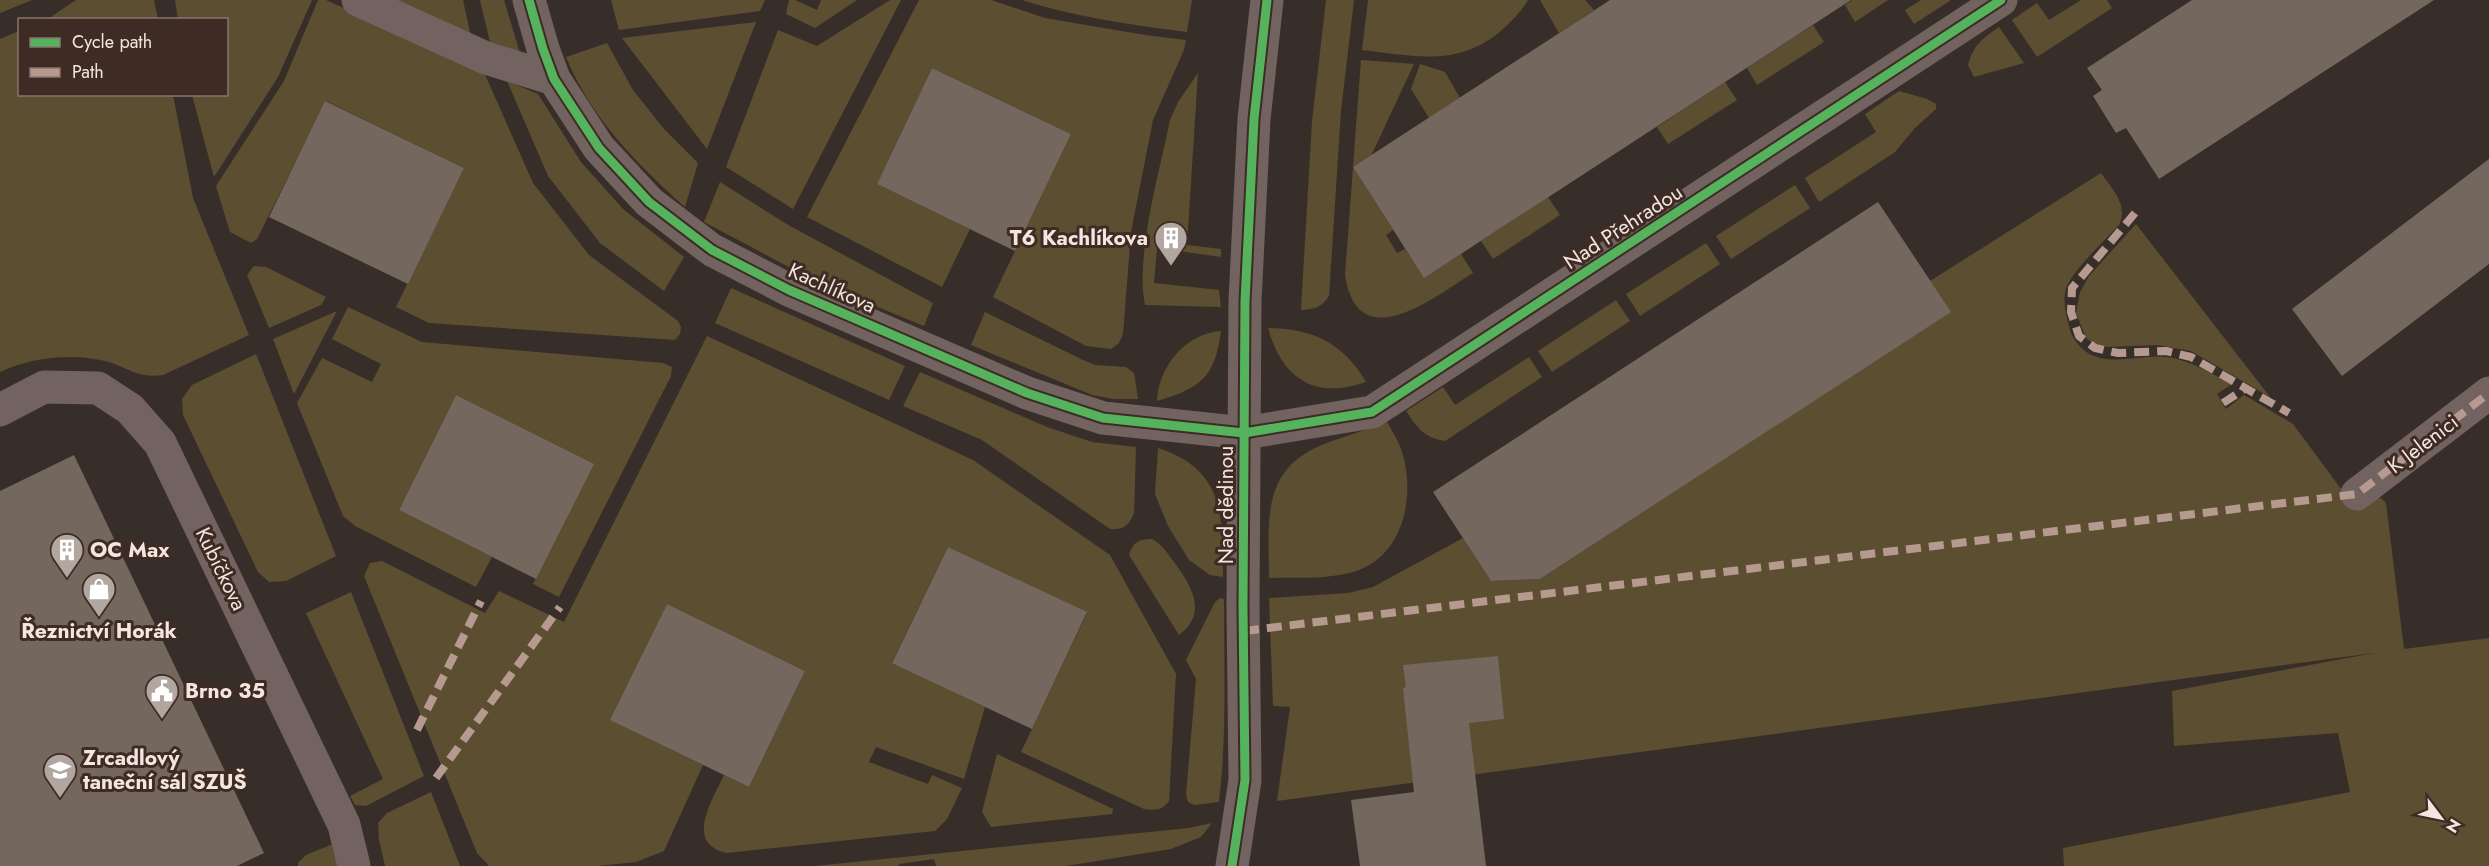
<svg xmlns="http://www.w3.org/2000/svg" width="2489" height="866" font-family="Jost,sans-serif">
<rect width="100%" height="100%" fill="#382e29"/>
<g fill="#5c4e30">
<polygon points="0,0 32,0 0,13"/>
<polygon points="76,0 154,0 158,19 48,19"/>
<polygon points="175,0 312,0 278,77 214,177 192,95 226,94 226,20 178,19"/>
<polygon points="318,0 326,0 483,70 533,183 589,255 678,321 681,327 680,334 675,340 429,323 396,307 464,168 326,101 257,239 251,243 230,232 216,186 284,81"/>
<polygon points="383,0 463,0 472,41"/>
<polygon points="480,0 504,0 520,53 492,51"/>
<polygon points="611,0 765,0 760,11 619,30"/>
<polygon points="789,0 795,0 817,10 821,0 857,0 815,28 786,14"/>
<polygon points="890,0 901,0 793,209 726,167 778,30 817,46"/>
<polygon points="919,0 991,0 1045,18 1145,35 1186,40 1184,50 1153,120 1131,232 1123,334 1119,343 1111,349 1086,346 993,297 1071,134 932,68 877,184 970,229 942,287 807,217"/>
<path d="M1022 0H1192L1187 32C1132 25 1075 17 1022 0Z"/>
<path d="M1326 0H1354L1341 111 1329 296C1321 308 1315 309 1301 310L1312 121Z"/>
<path d="M1368 0H1528C1522 11 1512 20 1504 28 1461 68 1415 56 1362 50Z"/>
<polygon points="1540,0 1585,0 1594,10 1559,33"/>
<polygon points="1852,0 1888,0 1855,22 1845,5"/>
<polygon points="1921,0 1951,0 1914,24 1905,10"/>
<polygon points="2081,0 2107,0 2112,8 2037,57 2012,20 2037,3 2049,20"/>
<polygon points="756,22 707,149 622,38"/>
<polygon points="1813,25 1824,42 1757,85 1747,68"/>
<path d="M1999 27 2024 63 1974 77 1968 65C1973 45 1983 38 1999 27Z"/>
<path d="M19 31 20 94 173 95 193 198 249 335 163 375C138 379 128 367 105 361 70 353 32 357 0 372V39Z"/>
<path d="M607 43 633 90 664 129 698 163 685 207C637 164 591 118 566 57Z"/>
<path d="M1361 60 1414 64 1371 156 1353 167 1393 230 1386 235 1397 253 1405 249 1424 277 1461 254 1473 273C1434 297 1358 359 1345 275Z"/>
<polygon points="1420,64 1445,72 1460,98 1429,118 1411,89"/>
<path d="M1198 73 1187 245 1221 249V257L1157 248 1154 283 1219 290 1221 307 1145 305C1135 256 1160 170 1170 120L1178 102Z"/>
<polygon points="507,81 538,94 581,162 623,209 684,257 664,291 600,243 548,176"/>
<polygon points="1725,82 1737,100 1668,144 1657,127"/>
<polygon points="1899,91 1927,99 1936,104 1936,109 1915,128 1895,152 1819,202 1805,178 1876,132 1865,114"/>
<path d="M2101 173C2112 189 2129 205 2119 225 2106 239 2070 273 2066 289 2062 302 2067 317 2070 330 2073 340 2084 353 2094 356 2121 366 2150 351 2177 359 2196 364 2214 375 2232 384L2217 394 2226 409 2244 395 2293 424 2350 501 2381 498 2386 503 2404 649 2489 638V866H2064L2063 848 2350 792 2338 733 2174 746 2172 691 2374 653 1277 801 1290 707 1273 706 1269 598 1348 593 1373 587 1463 538 1491 581 1540 579 1950 312 1930 281Z"/>
<polygon points="720,182 790,226 933,303 924,326 817,282 704,222"/>
<polygon points="1795,185 1810,208 1731,259 1716,236"/>
<polygon points="1548,197 1560,215 1493,259 1481,241"/>
<polygon points="2136,224 2270,397 2191,351 2157,345 2108,347 2095,345 2086,338 2076,313 2080,292 2089,276"/>
<polygon points="1706,243 1720,264 1640,316 1626,294"/>
<polygon points="254,266 266,267 326,297 321,305 269,328 247,275"/>
<polygon points="731,288 905,366 889,400 715,323"/>
<polygon points="1616,300 1630,321 1552,372 1538,351"/>
<polygon points="348,307 422,342 663,363 672,367 671,376 559,597 533,584 593,465 456,395 399,510 492,557 476,587 355,526 343,516 297,403 322,358 372,382 381,364 332,339"/>
<polygon points="337,311 294,394 273,339"/>
<polygon points="985,312 1081,359 1095,365 1126,367 1134,373 1138,399 1113,399 1092,395 971,345"/>
<path d="M1268 328C1313 329 1342 342 1366 382 1315 400 1282 379 1268 328Z"/>
<path d="M1221 331C1215 377 1201 388 1157 401 1158 367 1186 333 1221 331Z"/>
<path d="M707 336 973 460 1110 555 1176 674 1169 801C1162 811 1156 810 1144 809L1021 752 1087 613 948 547 892 662 985 707 964 779 876 747 869 762 928 784 932 775 962 788 947 819 935 831 727 853C684 844 712 801 724 775L749 787 805 671 667 604 611 720 703 765 664 851 636 862 597 866H489L477 853 364 576 370 563 382 561 485 613 499 591 564 622Z"/>
<polygon points="256,354 336,556 286,581 269,582 258,572 183,415 182,399 192,385"/>
<path d="M1529 357 1542 377 1445 441C1424 438 1417 427 1406 411L1443 387 1455 405Z"/>
<path d="M920 372 1047 427 1092 442 1136 447 1134 513C1129 525 1124 530 1110 529L982 440 903 406Z"/>
<path d="M1387 422C1394 434 1401 445 1404 459 1414 501 1402 556 1356 571 1328 580 1298 577 1269 578 1269 523 1260 470 1322 445 1343 436 1366 431 1387 422Z"/>
<path d="M1158 448C1226 470 1222 517 1223 577L1210 575 1189 560 1168 526 1155 494Z"/>
<path d="M1152 539C1162 544 1167 553 1174 562 1191 585 1209 613 1179 635L1129 555C1133 542 1139 539 1152 539Z"/>
<polygon points="351,592 424,776 366,806 355,805 350,796 383,779 306,613"/>
<path d="M1220 598 1224 599C1224 666 1227 735 1219 802L1194 805 1188 802 1186 794 1196 679 1186 660 1215 602Z"/>
<polygon points="997,754 1113,809 1112,814 991,827 982,812"/>
<polygon points="431,792 460,866 385,866 379,840 378,823 387,813"/>
<polygon points="1212,823 1201,837 1171,849 1066,866 936,866 934,859 899,864 899,866 815,866 1189,828"/>
<polygon points="333,844 338,866 298,866 298,863 306,855"/>
</g>
<g fill="#74685e">
<polygon points="1610,0 1851,0 1424,278 1353,167"/>
<polygon points="2192,0 2434,0 2159,179 2126,128 2116,133 2093,96 2102,90 2087,68"/>
<polygon points="932,68 1071,134 1015,251 877,184"/>
<polygon points="325,101 464,168 408,284 269,217"/>
<polygon points="2489,159 2489,264 2342,376 2292,309"/>
<polygon points="1878,202 1951,312 1540,579 1491,581 1433,492"/>
<polygon points="456,395 594,464 536,579 399,510"/>
<polygon points="74,455 264,853 237,866 0,866 0,491"/>
<polygon points="948,547 1087,612 1032,729 892,663"/>
<polygon points="667,604 805,671 749,787 610,720"/>
<polygon points="1498,656 1504,719 1469,723 1486,866 1360,866 1351,800 1414,792 1403,688 1406,687 1403,665"/>
</g>
<g fill="none" stroke-linecap="round" stroke-linejoin="round">
<g stroke="#726360" stroke-width="33">
<polyline points="358,0 486,58 554,79"/>
<polyline points="529,0 543,49 554,79 599,148 649,202 712,250 789,290 1027,393 1103,418 1244,433 1372,412 2001,0"/>
<polyline points="0,410 44,387 98,388 130,409 160,443 344,825 354,866"/>
<polyline points="2357,494 2489,393"/>
<polyline points="1232,866 1245,780 1243,607 1245,301 1254,119 1267,0"/>
</g>
<g stroke="#b69a8f" stroke-width="8" stroke-dasharray="15 8" stroke-linecap="butt">
<polyline points="2135,213 2072,288 2071,312 2079,336 2095,348 2118,353 2166,351 2191,357 2289,413"/>
<polyline points="2223,403 2246,388"/>
<polyline points="1244,631 2357,494 2489,393"/>
<polyline points="417,730 481,601"/>
<polyline points="436,778 560,607"/>
</g>
<g stroke="#3e2b23" stroke-width="13">
<g id="cycleway">
<polyline points="529,0 543,49 554,79 599,148 649,202 712,250 789,290 1027,393 1103,418 1244,433 1372,412 2001,0"/>
<polyline points="1232,866 1245,780 1243,607 1245,301 1254,119 1267,0"/>
</g>
</g>
<use href="#cycleway" stroke="#56b35d" stroke-width="9"/>
</g>
<defs>
<g id="building-pin" transform="scale(1.725)"><path d="M0 17L-7.5 6A9.5 9.5 0 1 1 7.5 6Z" fill="#b2a6a0" stroke="#3e2b23"/><path d="M-4-6H4V6H1V3H-1V6H-4ZM-2.5-4.3h1.7v1.8h-1.7ZM.8-4.3h1.7v1.8H.8ZM-2.5-1h1.7V.8h-1.7ZM.8-1h1.7V.8H.8Z" fill="#fff"/></g>
<g id="shop-pin" transform="scale(1.725)"><path d="M0 17L-7.5 6A9.5 9.5 0 1 1 7.5 6Z" fill="#b2a6a0" stroke="#3e2b23"/><path d="M-5-2.5h2.3a2.7 3.5 0 0 1 5.4 0H5L5.5 6h-11ZM-1.5-2.5h3a1.5 2.3 0 0 0-3 0Z" fill="#fff"/></g>
<g id="civic-pin" transform="scale(1.725)"><path d="M0 17L-7.5 6A9.5 9.5 0 1 1 7.5 6Z" fill="#b2a6a0" stroke="#3e2b23"/><path d="M-.6-6.5H3V-4.5H.6V-3L4-1V1h2V6H-6V1h2V-1L-.6-3ZM-1.2 2.5V6h2.4V2.5Z" fill="#fff"/></g>
<g id="school-pin" transform="scale(1.725)"><path d="M0 17L-7.5 6A9.5 9.5 0 1 1 7.5 6Z" fill="#b2a6a0" stroke="#3e2b23"/><path d="M0-5L7-2L0 1L-7-2ZM-4 1L0 2.5L4 1V4Q0 6-4 4Z" fill="#fff"/></g>
</defs>
<g fill-rule="evenodd">
<use href="#building-pin" x="1171" y="238"/>
<use href="#building-pin" x="67" y="550"/>
<use href="#shop-pin" x="99" y="589"/>
<use href="#civic-pin" x="162" y="691"/>
<use href="#school-pin" x="60" y="770"/>
</g>
<g text-anchor="middle" stroke-width="6" stroke-linejoin="round" paint-order="stroke">
<g font-size="21" fill="#f3e6e0" stroke="#3e2b23">
<text transform="translate(1623 227) rotate(-33)" y="7">Nad Přehradou</text>
<text transform="translate(832 288) rotate(24)" y="7">Kachlíkova</text>
<text transform="translate(2423 444) rotate(-37)" y="7">K Jelenici</text>
<text transform="translate(1226 505) rotate(-90)" y="7">Nad dědinou</text>
<text transform="translate(221 569) rotate(64)" y="7">Kubíčkova</text>
</g>
<g font-size="21" font-weight="bold" fill="#f3e6e0" stroke="#3e2b23" text-anchor="start">
<text x="1148" y="245" text-anchor="end">T6 Kachlíkova</text>
<text x="90" y="557">OC Max</text>
<text x="99" y="638" text-anchor="middle">Řeznictví Horák</text>
<text x="185" y="698">Brno 35</text>
<text x="83" y="765">Zrcadlový<tspan x="83" dy="24">taneční sál SZUŠ</tspan></text>
</g>
</g>
<rect x="18" y="18" width="210" height="78" fill="#3e2b23" stroke="#86766f" stroke-width="1.5"/>
<rect x="30" y="38" width="30" height="9" fill="#56b35d" stroke="#86766f" stroke-width="1.5"/>
<text x="72" y="48" font-size="18" fill="#f3e6e0">Cycle path</text>
<rect x="30" y="68" width="30" height="9" fill="#b69a8f" stroke="#86766f" stroke-width="1.5"/>
<text x="72" y="78" font-size="18" fill="#f3e6e0">Path</text>
<g transform="translate(2441 818) rotate(122)" stroke="#3e2b23" stroke-width="4.5" paint-order="stroke">
<path d="M0-4.5L10 22L0 15L-10 22Z" fill="#f3e6e0"/>
<text y="-9" font-size="16" font-weight="bold" text-anchor="middle" fill="#f3e6e0">N</text>
</g>
</svg>
